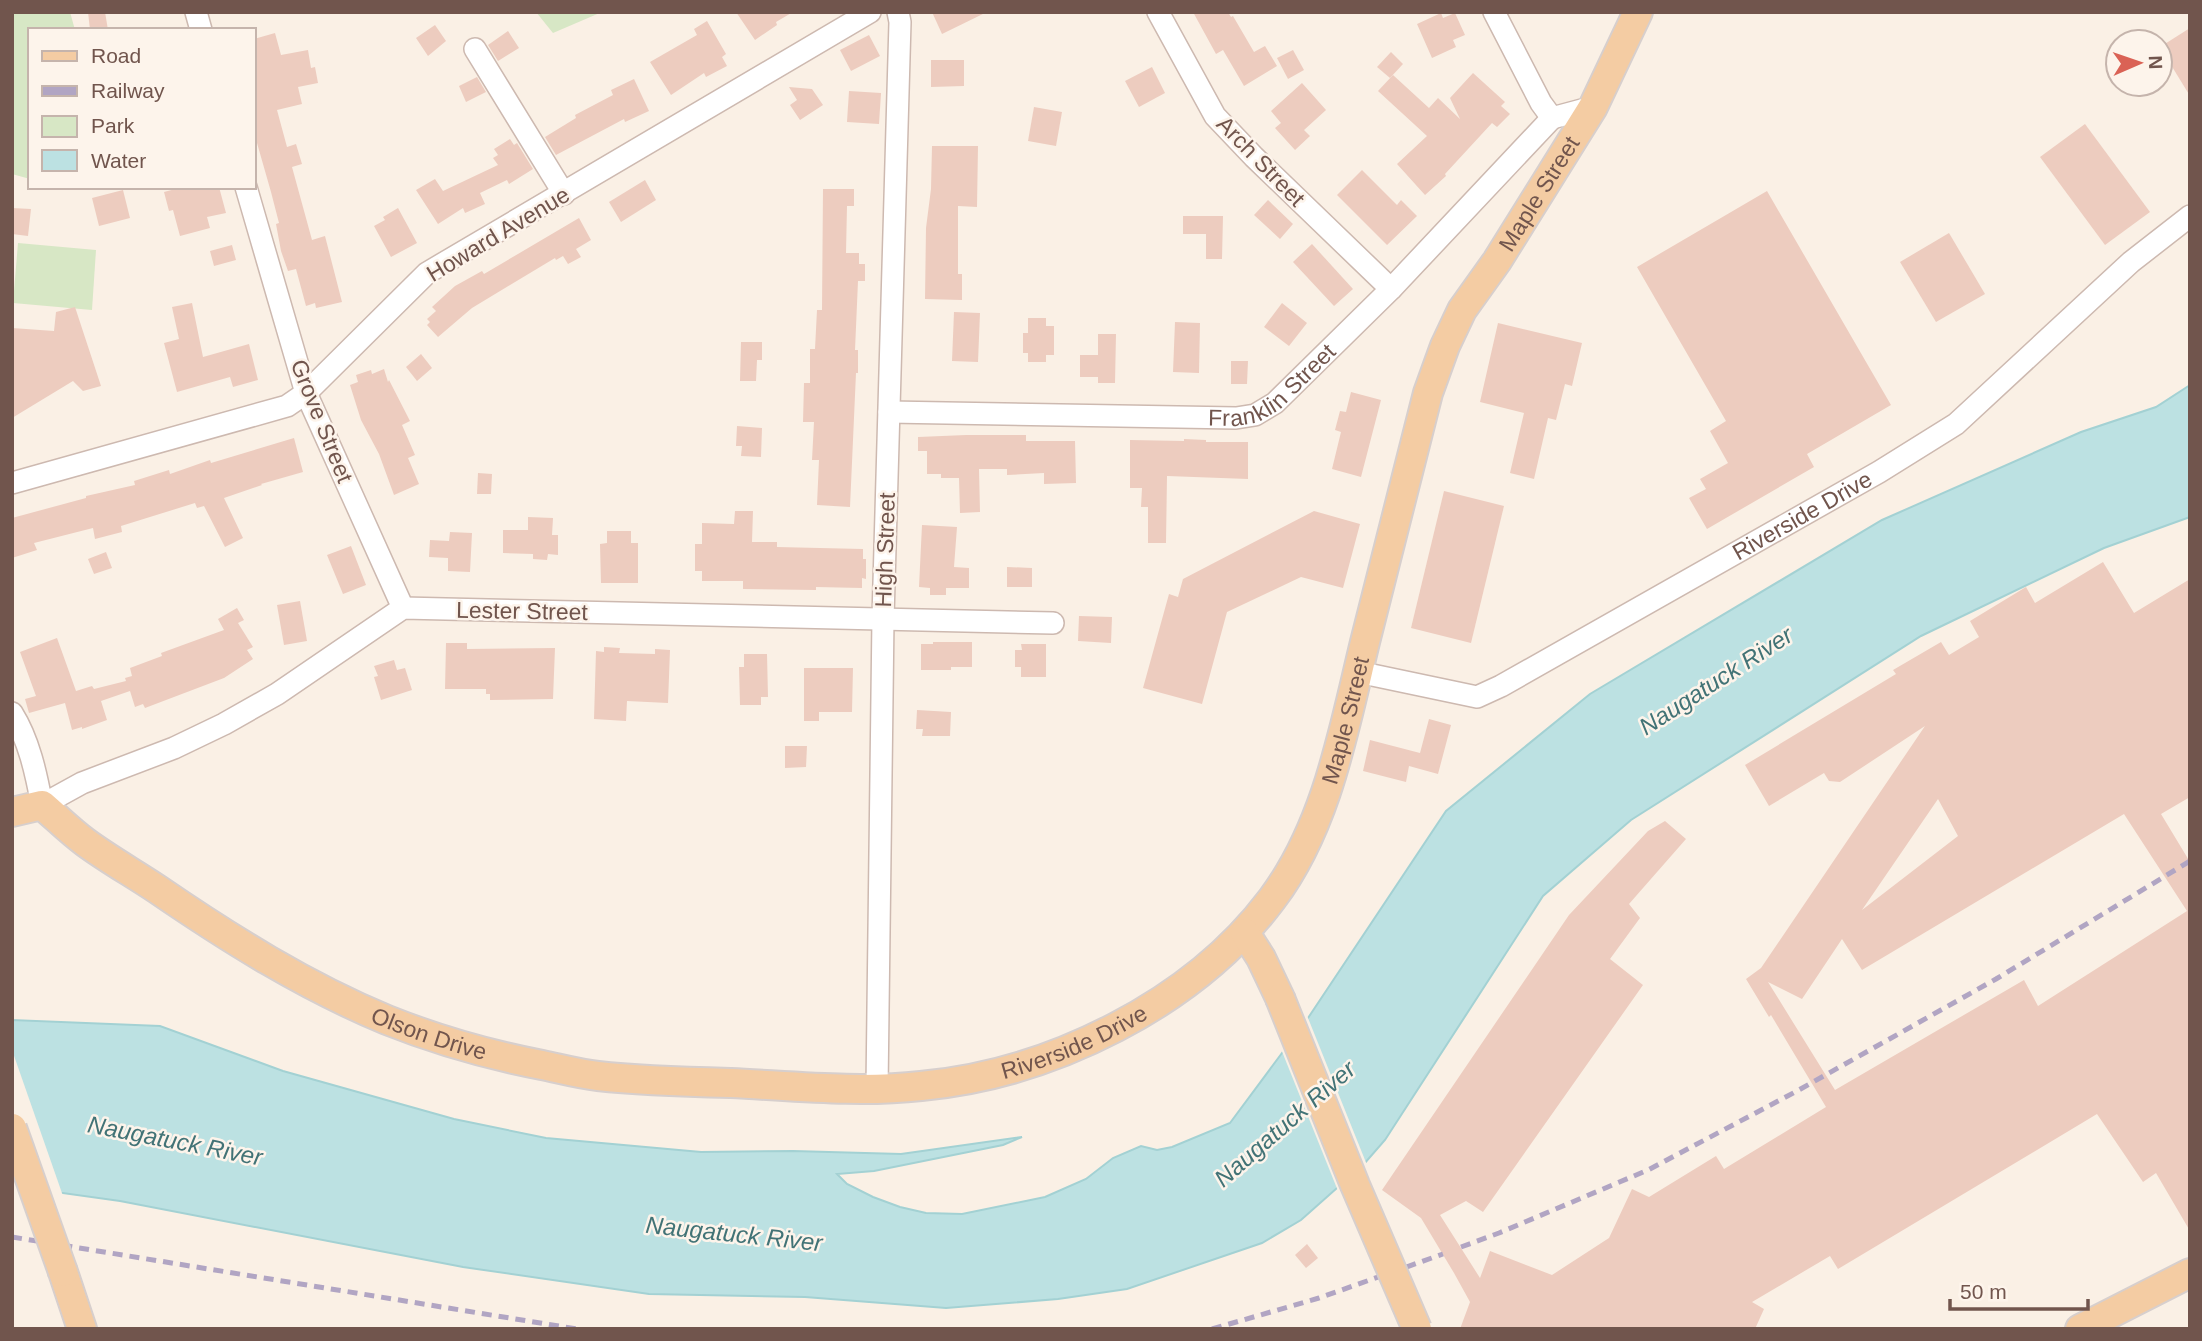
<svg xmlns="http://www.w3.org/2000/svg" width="2202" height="1341" font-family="Helvetica,sans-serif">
<rect width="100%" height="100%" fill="#faf0e5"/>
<g fill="#d7e7c5">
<polygon points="12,12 70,12 75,30 30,30 30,179 12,174"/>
<polygon points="536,12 602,12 553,33"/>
<polygon points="18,243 96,250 92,310 13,303"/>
</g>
<polygon fill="#bce1e2" stroke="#a3d1d3" stroke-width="2" points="2190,385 2190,517 2104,548 1921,636 1631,820 1543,896 1385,1140 1364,1164 1301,1220 1262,1243 1127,1289 1058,1299 946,1308 805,1297 649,1294 463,1267 120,1201 12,1186 12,1020 160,1026 283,1071 454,1119 546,1138 701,1152 793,1151 901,1154 1022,1137 1003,1145 874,1171 837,1174 847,1184 873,1197 900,1207 926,1213 962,1214 1045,1197 1086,1179 1113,1158 1141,1146 1157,1150 1172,1147 1230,1123 1308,1018 1446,811 1590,694 1882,520 2081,432 2156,407"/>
<g fill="#faf0e5">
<polygon points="1306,1013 1367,1165 1338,1191 1281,1049"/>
<polygon points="12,1050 63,1196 12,1189"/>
</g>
<g fill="#edccbf" fill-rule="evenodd">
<polygon points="88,12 105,12 108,30 90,30"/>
<polygon points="736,12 793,12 776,22 777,25 755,40"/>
<polygon points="932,12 987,12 942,34"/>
<polygon points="1193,12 1228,12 1231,17 1233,16 1254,52 1265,46 1277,66 1244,86 1223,50 1216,54"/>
<polygon points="1441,13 1443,18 1455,13 1465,35 1453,40 1456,47 1432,58 1417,24"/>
<polygon points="707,21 726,54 722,57 727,66 706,77 704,73 671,95 650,62 697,35 694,29"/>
<polygon points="435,25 446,41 428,56 416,38"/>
<polygon points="2190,28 2190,96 2160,47"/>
<polygon points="508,31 519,48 498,61 488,45"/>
<polygon points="275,33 281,55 308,50 311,68 315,67 318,83 298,87 302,104 277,110 287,147 296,144 302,164 292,167 312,240 325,236 342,302 316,308 315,303 306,306 296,269 288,271 281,251 276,224 279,223 271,192 257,143 254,144 254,39"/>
<polygon points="869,35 880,56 851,71 840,50"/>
<polygon points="1293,50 1304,70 1288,79 1277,58"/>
<polygon points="1391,52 1403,64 1390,78 1377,67"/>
<polygon points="931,60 964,60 964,86 931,87"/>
<polygon points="1152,67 1165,93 1139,107 1125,81"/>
<polygon points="1473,73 1505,102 1501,106 1510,114 1497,127 1492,123 1445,174 1446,176 1425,195 1397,164 1427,136 1378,91 1393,75 1429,108 1438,98 1460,119 1450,98"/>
<polygon points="477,77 486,92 466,102 459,86"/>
<polygon points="634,79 649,111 625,122 624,119 556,155 545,137 576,118 575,115 613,95 611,90"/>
<polygon points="1302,83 1326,110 1304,130 1310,136 1295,150 1275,128 1281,123 1271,111"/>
<polygon points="789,87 812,89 823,105 800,120 790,105 797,100"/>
<polygon points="849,91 881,93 879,124 847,122"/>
<polygon points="1034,107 1062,112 1056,146 1028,141"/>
<polygon points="2085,124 2150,212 2105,245 2040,157"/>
<polygon points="510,139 514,145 517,143 533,169 509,184 507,180 480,193 485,204 465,213 463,208 438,224 416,190 435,179 443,191 498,165 493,158 498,155 494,149"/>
<polygon points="932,146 978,146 977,207 958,206 958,274 962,274 962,300 925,299 926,228 931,189"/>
<polygon points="1362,170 1397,205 1401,200 1417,216 1387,245 1337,195"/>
<polygon points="645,180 656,200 621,222 609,202"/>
<polygon points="183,187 219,187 226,213 207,217 210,228 180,236 173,210 169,211 164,192"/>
<polygon points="823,189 854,189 854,206 847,206 846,253 859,253 859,264 865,264 865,281 858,281 855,350 858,350 858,373 856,373 850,507 817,505 819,460 812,460 814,422 803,422 804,383 810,383 810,349 815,349 817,310 822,310"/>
<polygon points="123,190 130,218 99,226 92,198"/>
<polygon points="1767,191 1891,405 1807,454 1814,467 1707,529 1689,498 1706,489 1700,479 1728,463 1710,431 1726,421 1637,267"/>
<polygon points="1268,200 1293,224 1280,239 1254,215"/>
<polygon points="12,208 31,209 28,236 12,234"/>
<polygon points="398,208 417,243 391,257 374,226 385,220 383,217"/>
<polygon points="1183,216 1223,216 1222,259 1206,259 1206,234 1183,234"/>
<polygon points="579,218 591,240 576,249 581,257 568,264 563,256 556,260 555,258 472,308 438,337 427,325 430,322 427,319 436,311 432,307 455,286 482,271 484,274"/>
<polygon points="1949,233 1985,294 1936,322 1900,262"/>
<polygon points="1312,244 1353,289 1334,306 1293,262"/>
<polygon points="232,245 236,260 214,266 210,251"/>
<polygon points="192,303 203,357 249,344 258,380 233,387 230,377 177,392 164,343 179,339 172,307"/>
<polygon points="1282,303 1307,323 1289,346 1264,327"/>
<polygon points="75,307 101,386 83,391 73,381 12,418 12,328 54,331 56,312"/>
<polygon points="954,312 980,313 978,362 952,361"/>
<polygon points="1028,318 1046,318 1046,326 1054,326 1054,355 1046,355 1046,362 1028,362 1028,353 1023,353 1023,333 1028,333"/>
<polygon points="1175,322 1200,323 1199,373 1173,372"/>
<polygon points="1498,323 1582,343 1572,386 1565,384 1556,420 1548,418 1534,479 1510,473 1524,413 1480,402"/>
<polygon points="1098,334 1116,334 1115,383 1098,383 1098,377 1080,377 1080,355 1098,355"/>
<polygon points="741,342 762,342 762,360 757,360 756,381 740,381"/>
<polygon points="421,354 432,368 417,381 406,367"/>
<polygon points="1231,361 1248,361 1247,384 1231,384"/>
<polygon points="384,369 388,382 389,380 410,421 402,425 415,455 408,458 419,484 394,495 379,454 361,420 350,385 358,382 356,375 371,370 372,374"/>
<polygon points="1351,392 1381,400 1361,477 1332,469 1341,432 1335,430 1340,411 1346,412"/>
<polygon points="737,426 762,428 761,457 741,456 742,446 736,446"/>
<polygon points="966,435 1026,435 1026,441 1075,441 1076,483 1044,484 1044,473 1007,475 1007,469 979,469 980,512 960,513 959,478 941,478 941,474 927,474 927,451 918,451 918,437"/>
<polygon points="294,438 303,472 261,484 262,485 224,498 243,538 225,547 204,506 197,508 195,503 121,526 122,532 95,539 93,528 34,543 37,550 12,558 12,518 86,498 86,496 135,485 134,481 169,470 170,474 210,460 211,463"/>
<polygon points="1184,439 1206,440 1206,442 1248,442 1248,479 1167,476 1166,543 1148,543 1148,507 1141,507 1142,488 1130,488 1130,440 1184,441"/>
<polygon points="478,473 492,474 491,494 477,494"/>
<polygon points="1444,491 1504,506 1471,643 1411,628"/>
<polygon points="735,511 753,511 752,542 777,542 777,547 863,549 863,559 866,559 866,579 862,578 862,588 816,587 816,590 743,589 743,581 702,581 702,571 695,571 695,544 702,544 702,523 734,524"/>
<polygon points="1314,511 1360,524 1343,588 1301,577 1227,612 1202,704 1143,688 1169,594 1178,597 1183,579"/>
<polygon points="528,517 553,518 552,535 558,535 558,555 548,554 547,560 533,559 533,554 503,553 503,530 528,530"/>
<polygon points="922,525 957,527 954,567 969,568 969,588 946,588 946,595 930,595 930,588 919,587"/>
<polygon points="607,531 631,531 631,543 638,543 638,583 601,583 600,544 607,543"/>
<polygon points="450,532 472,533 470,572 448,571 448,558 429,557 430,540 449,541"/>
<polygon points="351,546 366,585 343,594 327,555"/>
<polygon points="106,552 112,568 94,574 88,559"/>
<path d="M2103 562 2134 613 2190 579V797L2161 814 2190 862V1231L2156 1173 2143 1182 2097 1114 1838 1269 1830 1256 1752 1302 1764 1309 1755 1329H1460L1470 1302 1454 1273 1421 1218 1382 1190 1569 915 1648 831 1665 821 1686 839 1629 904 1640 918 1610 959 1643 985 1483 1212 1466 1201 1440 1215 1480 1278 1490 1251 1552 1275 1609 1238 1632 1189 1649 1197 1716 1156 1724 1169 1826 1107 1771 1015 1769 1017 1746 979 1761 968 1925 726 1840 782 1829 781 1824 773 1769 806 1745 765 1896 674 1893 670 1941 642 1949 655 1979 637 1970 621 2026 587 2035 603ZM1938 799 1958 836 1862 910ZM2124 814 2187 911 2038 1006 2024 980 1835 1090 1768 982 1802 999 1842 939 1862 970Z"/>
<polygon points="1007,567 1032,568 1032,587 1007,587"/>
<polygon points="300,601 307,641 284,645 277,605"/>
<polygon points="237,608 244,620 238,623 253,647 247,650 253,659 224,678 145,708 143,704 135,707 130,691 101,701 107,720 82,729 82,727 72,730 65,703 29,713 25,699 36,696 20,652 57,638 76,691 92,686 94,689 126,681 125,678 132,676 130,668 162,656 161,653 224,630 218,619"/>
<polygon points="1079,616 1112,617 1111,643 1078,641"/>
<polygon points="933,642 972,642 972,667 951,667 951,670 921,670 921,644 933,644"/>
<polygon points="446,643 467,643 467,649 555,648 553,699 490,700 490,694 486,694 486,689 445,689"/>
<polygon points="1021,644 1046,644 1046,677 1021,677 1021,667 1015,667 1015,650 1022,650"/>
<polygon points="604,647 620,648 619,653 655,654 655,649 670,650 668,703 627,701 626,721 594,719 596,651 604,652"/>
<polygon points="744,654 767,654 768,697 761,697 761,705 740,705 739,667 744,667"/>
<polygon points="394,660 397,670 405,668 412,690 381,700 374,677 378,676 374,666"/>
<polygon points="804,668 853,668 852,712 819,712 819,721 804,721"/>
<polygon points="917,710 951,712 950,736 922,736 923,729 916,729"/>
<polygon points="1429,719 1451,725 1438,774 1409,766 1406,782 1363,771 1370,740 1420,753"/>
<polygon points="785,746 807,746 806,767 785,768"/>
<polygon points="1307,1244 1318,1258 1306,1268 1295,1255"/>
</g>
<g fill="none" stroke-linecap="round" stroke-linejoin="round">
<g stroke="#cdb9b0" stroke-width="24">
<g id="minor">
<polyline points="196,12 201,30"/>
<polyline points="1158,12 1215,116 1254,157 1391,289"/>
<polyline points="1494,12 1541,103 1552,118 1593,107"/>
<polyline points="475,49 564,194"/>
<polyline points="246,187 306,393 403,608"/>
<path id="s1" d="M889 412 1236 418 1255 415 1275 403 1391 289 1552 118"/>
<polyline points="12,483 287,406 306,393 427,273 870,12"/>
<path id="s2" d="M1358 672 1477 697 1501 686 1879 472 1956 424 2131 262 2190 216"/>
<path d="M12 713C29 740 36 773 42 805L82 783 174 748 224 724 277 694 403 608 1053 623"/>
<polyline points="877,1088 883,618 900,22 898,12"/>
</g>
</g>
<g stroke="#d7cfcd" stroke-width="32">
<g id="major">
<path id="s3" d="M12 812 42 805C56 817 70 831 85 842 108 859 133 873 157 889 230 939 305 986 387 1020 437 1040 490 1055 542 1065 561 1069 579 1074 598 1076 642 1081 687 1082 731 1083 793 1086 858 1093 921 1086 1051 1074 1193 1004 1272 899 1327 826 1344 729 1365 642 1386 559 1407 476 1428 393L1445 346 1462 310 1497 261 1593 107 1638 12"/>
<polyline points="1245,933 1261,958 1280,998"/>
<polyline points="63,1272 82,1329"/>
<polyline points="2080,1329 2190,1273"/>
</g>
</g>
<use href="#minor" stroke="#fff" stroke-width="21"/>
<use href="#major" stroke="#f4cca3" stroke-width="28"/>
<g stroke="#b1a5c3" stroke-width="5" stroke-dasharray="10 7" stroke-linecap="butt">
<polyline points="12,1237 577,1329"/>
<polyline points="1461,1247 1499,1233 1648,1170 1797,1091 1996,979 2190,861"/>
<polyline points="1212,1329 1319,1298 1443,1254"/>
</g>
<g stroke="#d7cfcd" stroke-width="32" stroke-linecap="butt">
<g id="major-bridge">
<polyline points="1280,998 1355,1185 1417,1329"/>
<polyline points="12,1128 63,1272"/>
</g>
</g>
<use href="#major-bridge" stroke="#f4cca3" stroke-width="28"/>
</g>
<g text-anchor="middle" stroke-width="5" stroke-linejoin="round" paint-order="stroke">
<g font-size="23" fill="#71554d" stroke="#fdf4eb">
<text transform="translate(1261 161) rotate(46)" y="8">Arch Street</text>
<text dy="8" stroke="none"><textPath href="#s3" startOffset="2151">Maple Street</textPath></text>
<text transform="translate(498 234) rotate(-31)" y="8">Howard Avenue</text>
<text dy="8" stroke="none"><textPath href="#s1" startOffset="394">Franklin Street</textPath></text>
<text transform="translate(322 421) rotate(68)" y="8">Grove Street</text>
<text dy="8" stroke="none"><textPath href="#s2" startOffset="494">Riverside Drive</textPath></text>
<text transform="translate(885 550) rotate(-88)" y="8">High Street</text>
<text transform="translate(522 611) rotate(1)" y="8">Lester Street</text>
<text dy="8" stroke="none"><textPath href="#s3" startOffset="1584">Maple Street</textPath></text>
<text dy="8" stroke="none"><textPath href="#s3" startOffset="483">Olson Drive</textPath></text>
<text dy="8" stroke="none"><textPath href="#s3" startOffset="1141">Riverside Drive</textPath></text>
</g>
<g font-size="24" font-style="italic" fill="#427376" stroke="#fdf4eb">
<text transform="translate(1716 681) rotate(-33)" y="8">Naugatuck River</text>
<text transform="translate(1285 1124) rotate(-41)" y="8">Naugatuck River</text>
<text transform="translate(175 1141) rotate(11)" y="8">Naugatuck River</text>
<text transform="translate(734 1234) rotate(6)" y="8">Naugatuck River</text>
</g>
</g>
<rect width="2202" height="1341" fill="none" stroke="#71554d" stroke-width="28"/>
<rect x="28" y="28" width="228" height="161" fill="#fdf4eb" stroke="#c5b4ac" stroke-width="2"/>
<rect x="42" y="51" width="35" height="10" fill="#f4cca3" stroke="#c5b4ac" stroke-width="2"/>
<text x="91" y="63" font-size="21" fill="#71554d">Road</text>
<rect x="42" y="86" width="35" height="10" fill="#b1a5c3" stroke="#c5b4ac" stroke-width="2"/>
<text x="91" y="98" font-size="21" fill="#71554d">Railway</text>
<rect x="42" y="116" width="35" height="21" fill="#d7e7c5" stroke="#c5b4ac" stroke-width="2"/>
<text x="91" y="133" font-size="21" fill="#71554d">Park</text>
<rect x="42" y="150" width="35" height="21" fill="#bce1e2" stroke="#c5b4ac" stroke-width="2"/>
<text x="91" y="168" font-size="21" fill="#71554d">Water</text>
<g transform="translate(2139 63) rotate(88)"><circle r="33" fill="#fdf4eb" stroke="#c5b4ac" stroke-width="2"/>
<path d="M0-5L12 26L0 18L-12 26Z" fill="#da6255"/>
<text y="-10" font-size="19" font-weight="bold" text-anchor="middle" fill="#71554d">N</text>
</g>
<path d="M1950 1299v10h138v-10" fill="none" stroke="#71554d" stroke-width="3.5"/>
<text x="1960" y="1299" font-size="21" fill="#71554d" stroke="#fdf4eb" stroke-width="5" paint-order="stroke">50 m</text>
</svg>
